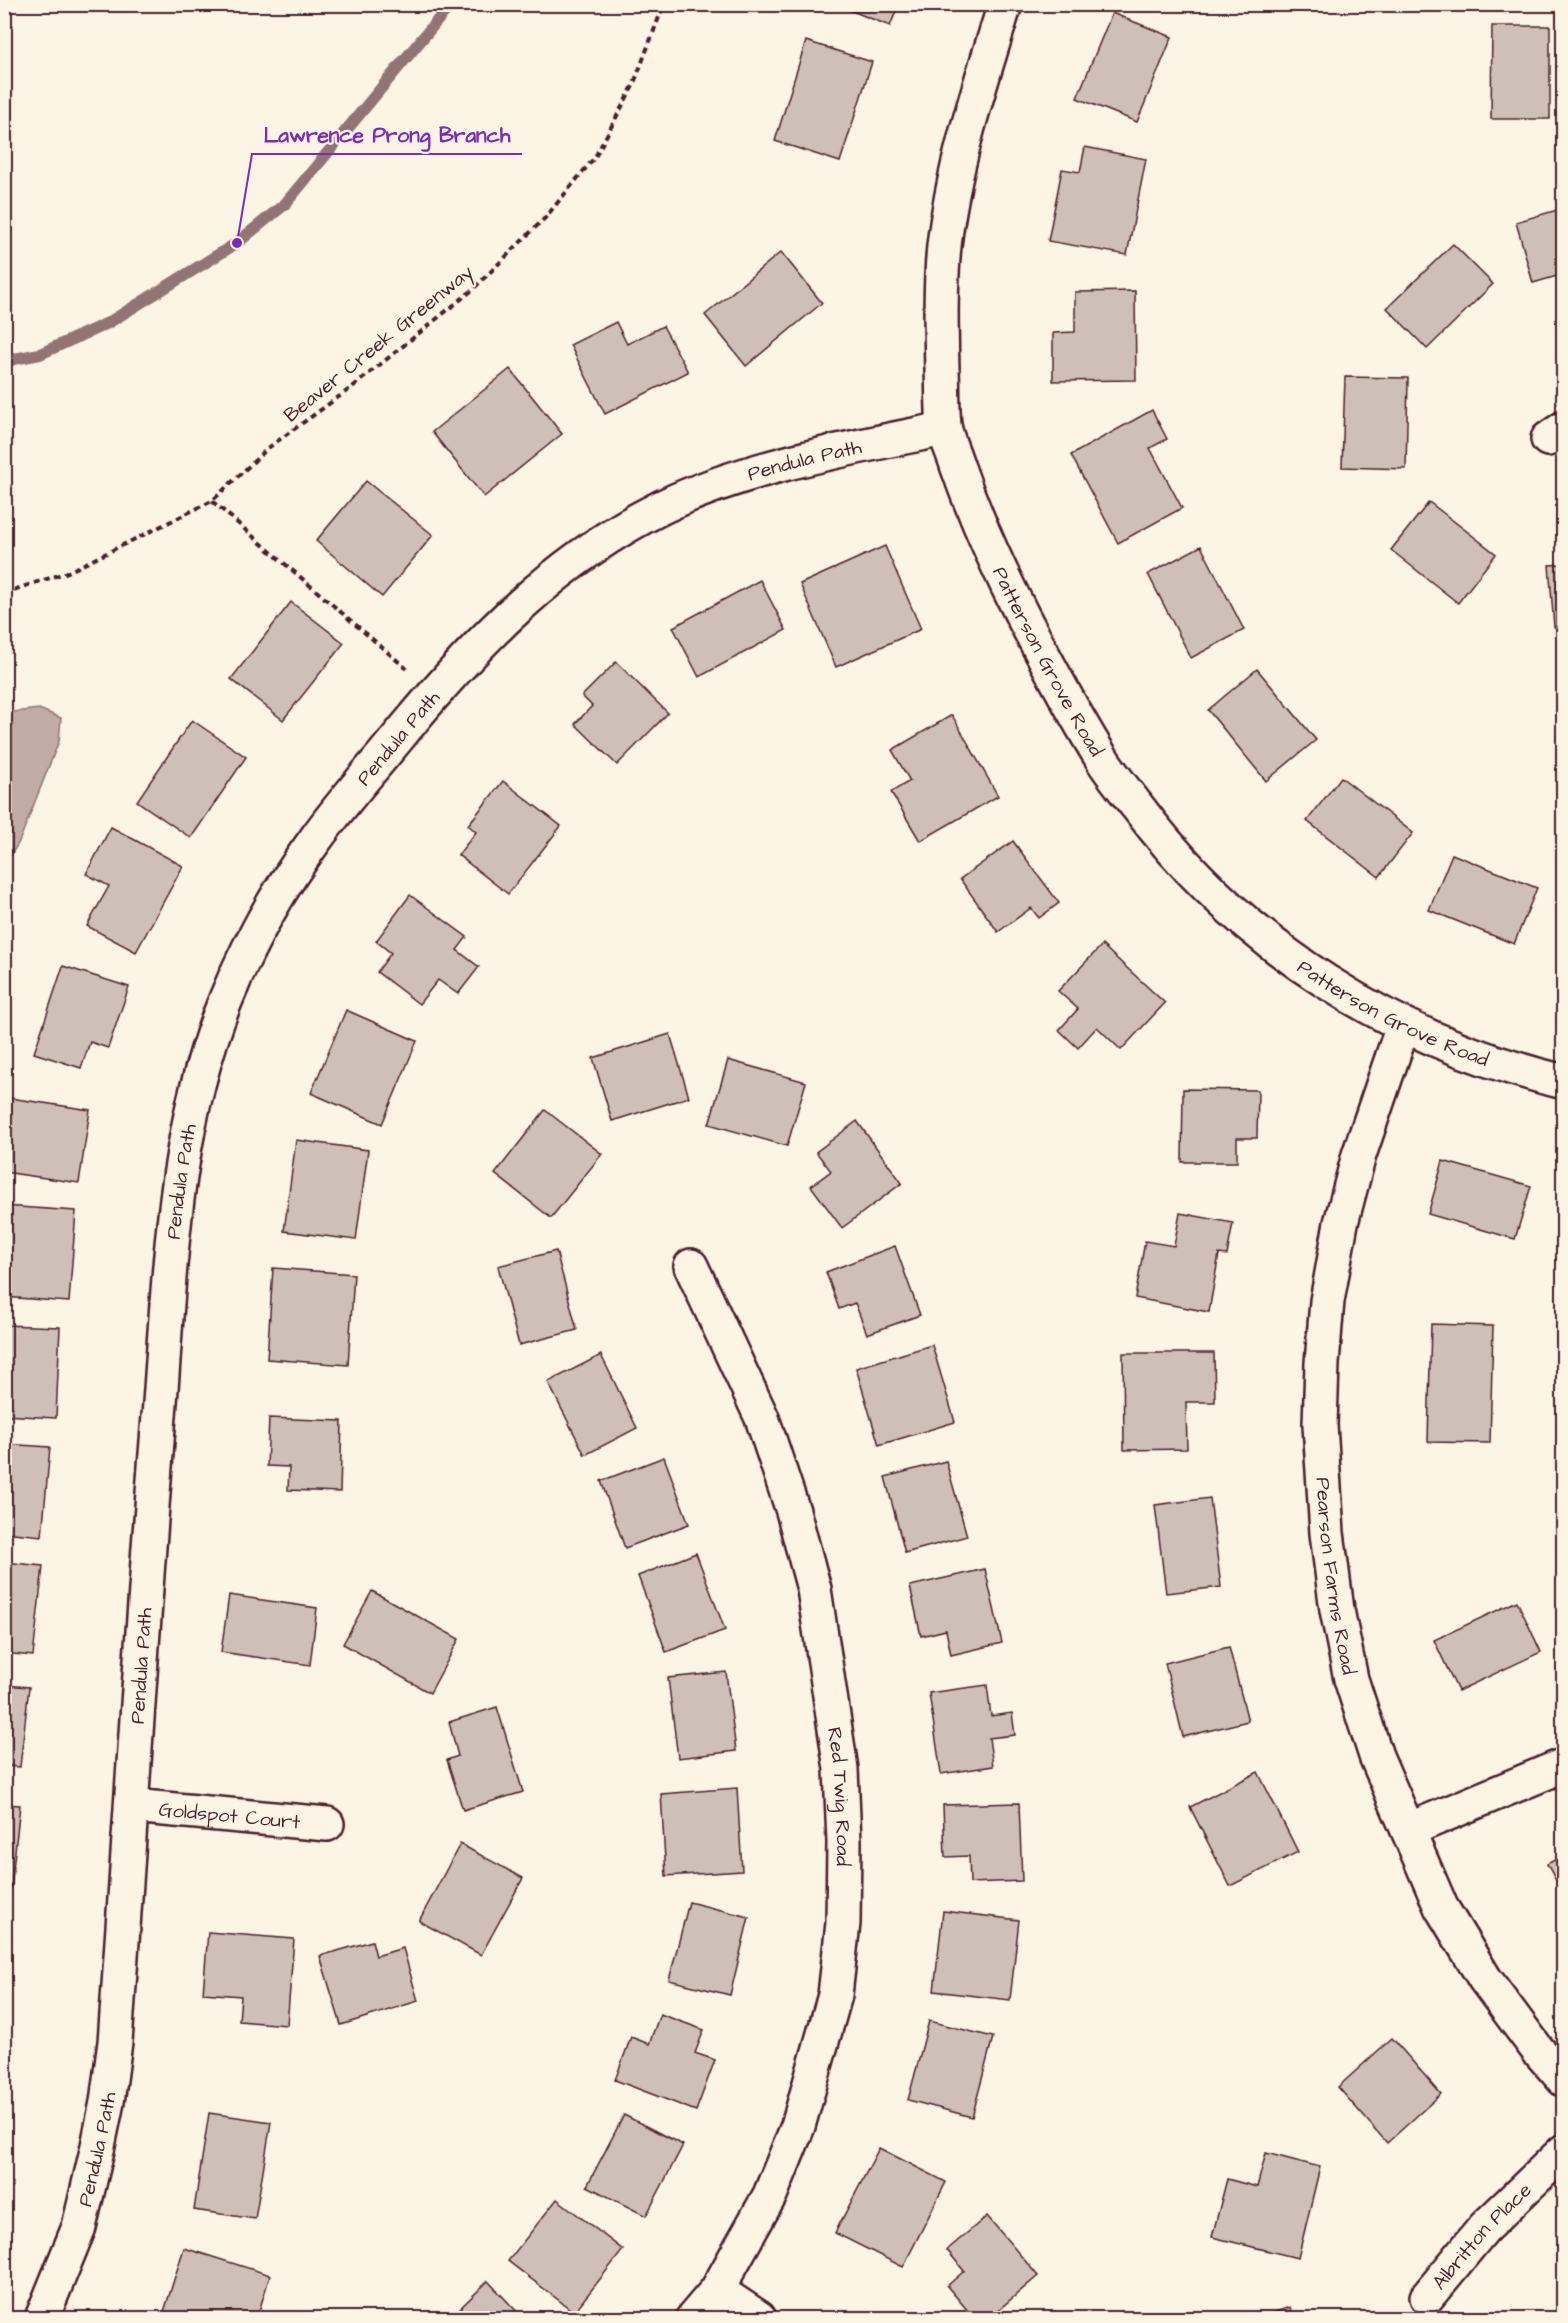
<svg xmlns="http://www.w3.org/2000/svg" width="1568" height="2323" font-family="'Architects Daughter',sans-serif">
<rect width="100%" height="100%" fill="#fcf5e5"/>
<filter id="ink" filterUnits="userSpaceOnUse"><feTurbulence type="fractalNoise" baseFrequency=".0167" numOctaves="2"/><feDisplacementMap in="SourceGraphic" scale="12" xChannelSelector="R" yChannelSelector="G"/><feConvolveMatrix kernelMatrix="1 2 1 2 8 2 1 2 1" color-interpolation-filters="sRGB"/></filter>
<g filter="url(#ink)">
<polygon fill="#c0aca5" stroke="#917474" stroke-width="1.5" points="39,709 61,718 59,741 19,842 5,865 5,713"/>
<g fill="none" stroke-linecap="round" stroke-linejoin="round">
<polyline stroke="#917474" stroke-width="12" points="4,361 40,354 108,323 237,243 285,204 451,4"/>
</g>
<g fill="#cfc0b7" stroke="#4a1f2b" stroke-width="1.5">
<polygon points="834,4 899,4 890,26"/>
<polygon points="1112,13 1172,37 1137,122 1077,98"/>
<polygon points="1492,26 1550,26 1550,119 1491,119"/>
<polygon points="806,41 872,62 840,162 775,141"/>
<polygon points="1085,147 1146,159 1127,255 1048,241 1062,169 1080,172"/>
<polygon points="1564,208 1564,274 1533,283 1516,222"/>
<polygon points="1453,244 1493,284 1427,349 1387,308"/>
<polygon points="781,252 822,303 746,366 705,315"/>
<polygon points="1135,291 1136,380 1053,381 1053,333 1075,332 1075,292"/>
<polygon points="616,322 627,344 663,326 688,372 605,414 570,345"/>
<polygon points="510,369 562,434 484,497 432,432"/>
<polygon points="1345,377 1408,378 1406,469 1342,467"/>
<polygon points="1152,410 1167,439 1150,448 1182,508 1118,543 1071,455"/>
<polygon points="366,481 433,535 382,597 316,541"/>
<polygon points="1429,502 1496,554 1458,603 1391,550"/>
<polygon points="885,546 921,629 836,667 800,584"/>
<polygon points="1201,546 1244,630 1191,658 1148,574"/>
<polygon points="1564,564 1564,626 1554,627 1549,565"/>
<polygon points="760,580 786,630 699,677 673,627"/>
<polygon points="291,602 344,643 283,720 231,679"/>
<polygon points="616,662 668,713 617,765 575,724 592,706 582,696"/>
<polygon points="1257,669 1316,740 1266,781 1208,710"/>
<polygon points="952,715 998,796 920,841 891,792 910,781 892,750"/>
<polygon points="192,720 246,757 191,838 137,801"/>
<polygon points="1341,777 1413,833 1379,877 1307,821"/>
<polygon points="503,781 561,826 508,894 458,855 476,832 468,825"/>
<polygon points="111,827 183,866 136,952 87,926 109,886 86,874"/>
<polygon points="1013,841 1059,903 1039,918 1031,908 998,932 960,879"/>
<polygon points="1452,854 1537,888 1514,944 1429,910"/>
<polygon points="410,895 467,937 457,950 479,967 458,994 438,980 419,1004 377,972 391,953 376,941"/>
<polygon points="1102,945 1165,1003 1121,1050 1097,1027 1078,1048 1059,1030 1078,1009 1058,991"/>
<polygon points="63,966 129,987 108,1048 90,1042 81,1068 34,1053"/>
<polygon points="346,1010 417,1041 382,1124 311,1093"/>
<polygon points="670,1034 689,1097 612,1121 593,1058"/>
<polygon points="728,1060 806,1082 787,1146 709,1124"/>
<polygon points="1183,1089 1258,1090 1257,1138 1237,1138 1237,1162 1182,1162"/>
<polygon points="10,1098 90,1110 79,1183 4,1172 4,1134"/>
<polygon points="545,1110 602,1154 551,1218 495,1174"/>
<polygon points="857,1121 902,1183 842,1228 811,1186 831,1171 816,1152"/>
<polygon points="296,1140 368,1150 356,1240 284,1231"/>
<polygon points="1443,1161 1531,1186 1515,1239 1428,1214"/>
<polygon points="4,1206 76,1211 69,1302 4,1297"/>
<polygon points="1180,1213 1233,1223 1227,1255 1219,1254 1209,1312 1135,1298 1145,1241 1174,1246"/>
<polygon points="895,1246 920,1315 867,1334 855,1303 839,1309 826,1272"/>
<polygon points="556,1251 577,1330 519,1345 498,1266"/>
<polygon points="273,1268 354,1274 348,1365 267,1359"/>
<polygon points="1431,1324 1493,1326 1490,1443 1428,1442"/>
<polygon points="4,1325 60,1327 56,1418 4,1415"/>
<polygon points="932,1345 955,1422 879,1445 856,1368"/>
<polygon points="1123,1353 1214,1353 1215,1402 1186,1402 1187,1449 1124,1450"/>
<polygon points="601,1355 637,1428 585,1455 548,1382"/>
<polygon points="269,1418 342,1421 340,1492 288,1490 289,1467 267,1466"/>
<polygon points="4,1444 50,1447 42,1536 4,1532"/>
<polygon points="664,1457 689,1524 625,1548 601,1481"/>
<polygon points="946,1461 967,1536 905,1553 885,1477"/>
<polygon points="1210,1498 1221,1587 1166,1593 1155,1505"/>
<polygon points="696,1553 725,1630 666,1652 638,1576"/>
<polygon points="4,1562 43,1566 33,1656 4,1653"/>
<polygon points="985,1569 1002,1643 951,1655 946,1630 921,1636 910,1586"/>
<polygon points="372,1591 459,1639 430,1693 343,1644"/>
<polygon points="229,1595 317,1608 310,1665 221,1652"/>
<polygon points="1517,1601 1541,1652 1458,1691 1434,1640"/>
<polygon points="1229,1647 1248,1721 1183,1737 1165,1663"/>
<polygon points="726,1672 736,1751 678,1758 668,1678"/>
<polygon points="4,1685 29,1687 20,1767 4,1766"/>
<polygon points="987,1685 991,1716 1012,1713 1015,1735 989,1738 993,1766 941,1774 929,1693"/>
<polygon points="497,1707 523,1792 463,1810 447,1760 458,1756 449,1722"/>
<polygon points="1258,1772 1298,1852 1230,1886 1190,1807"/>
<polygon points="737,1788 742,1871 666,1876 661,1794"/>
<polygon points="1019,1803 1022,1881 970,1883 969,1856 945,1857 943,1805"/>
<polygon points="4,1804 20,1805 11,1888 4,1888"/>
<polygon points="460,1844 523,1878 481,1955 419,1921"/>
<polygon points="1564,1855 1564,1895 1547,1864"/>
<polygon points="689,1902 749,1917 730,1995 669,1980"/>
<polygon points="943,1911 1019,1920 1010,2000 934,1991"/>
<polygon points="4,1918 9,1918 4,1980"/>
<polygon points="208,1932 294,1939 287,2025 239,2021 241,1996 203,1993"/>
<polygon points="372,1941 376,1956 403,1948 418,2001 341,2025 320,1956"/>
<polygon points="660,2014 704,2030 695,2053 715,2060 696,2111 615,2080 631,2037 649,2044"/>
<polygon points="929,2021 993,2037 972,2117 908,2100"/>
<polygon points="1392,2038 1441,2094 1387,2143 1338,2087"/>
<polygon points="209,2113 271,2122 255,2219 194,2210"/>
<polygon points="624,2115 683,2145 646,2216 587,2186"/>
<polygon points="879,2148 946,2182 903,2267 835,2233"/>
<polygon points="1266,2153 1320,2167 1298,2258 1212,2237 1227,2179 1257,2187"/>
<polygon points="557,2199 623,2250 574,2312 508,2261"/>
<polygon points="987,2216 1038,2276 989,2318 974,2318 947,2286 964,2271 947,2250"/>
<polygon points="184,2248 270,2275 257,2318 162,2318"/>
<polygon points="488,2281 523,2318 450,2318"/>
<polygon points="1290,2307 1293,2318 1257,2318"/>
</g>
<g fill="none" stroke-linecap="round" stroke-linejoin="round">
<g stroke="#4a1f2b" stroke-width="38">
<g id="minor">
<path id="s1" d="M1005 4C981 82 953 165 944 246 940 287 941 329 942 370 943 388 942 407 944 425 946 438 953 452 957 465 975 517 998 568 1023 617 1049 666 1074 715 1104 762 1114 777 1126 792 1137 806 1242 947 1394 1041 1564 1082"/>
<polyline points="1548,439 1564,428"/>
<path id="s2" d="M1403 1026 1359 1155 1341 1223 1327 1301 1322 1363 1320 1425 1327 1533 1337 1610 1351 1679 1376 1756 1441 1907 1485 1979 1537 2049 1564 2080"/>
<path id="s3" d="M691 1266 762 1418 793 1511 814 1589 841 1769 844 1842 843 1923 835 1995 798 2126 770 2195 717 2290 693 2318"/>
<path id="s4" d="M132 1806 327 1824"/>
<polyline points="1408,1830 1564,1765"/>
<polyline points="717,2290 759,2318"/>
<path id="s5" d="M1427 2297 1484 2228 1564 2151"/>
<path id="s6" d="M42 2318 79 2227 98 2146 107 2102 115 2042C130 1834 142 1625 159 1416 170 1275 172 1131 226 999 249 942 279 889 315 840 342 802 374 767 404 730 477 641 557 559 662 507 747 466 852 448 944 429"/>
</g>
</g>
<g stroke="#4a1f2b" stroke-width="4" stroke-dasharray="6 4.5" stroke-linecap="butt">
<polyline points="212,501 407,669"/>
<polyline points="4,593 68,572 212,501 268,448 351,388 470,292 545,218 595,157 633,86 664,4"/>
</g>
<use href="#minor" stroke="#fcf5e5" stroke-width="33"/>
</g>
</g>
<g text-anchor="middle" stroke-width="4.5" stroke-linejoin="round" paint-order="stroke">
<g font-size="20" fill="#4a1f2b" stroke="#fcf5e5">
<text transform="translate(378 343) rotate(-39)" y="7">Beaver Creek Greenway</text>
<text dy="7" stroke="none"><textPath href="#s6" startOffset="2157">Pendula Path</textPath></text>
<text dy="7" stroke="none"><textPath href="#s1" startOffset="688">Patterson Grove Road</textPath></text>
<text dy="7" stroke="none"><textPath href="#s6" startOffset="1653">Pendula Path</textPath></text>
<text dy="7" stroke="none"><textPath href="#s1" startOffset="1192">Patterson Grove Road</textPath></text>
<text dy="7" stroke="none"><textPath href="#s6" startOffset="1150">Pendula Path</textPath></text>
<text dy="7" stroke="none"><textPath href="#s2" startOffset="562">Pearson Farms Road</textPath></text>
<text dy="7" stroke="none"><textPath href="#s6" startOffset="664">Pendula Path</textPath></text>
<text dy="7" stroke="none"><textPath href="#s3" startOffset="556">Red Twig Road</textPath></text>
<text dy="7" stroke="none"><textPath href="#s4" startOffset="98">Goldspot Court</textPath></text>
<text dy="7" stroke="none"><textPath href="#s6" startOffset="178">Pendula Path</textPath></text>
<text dy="7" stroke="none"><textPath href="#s5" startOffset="82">Albritton Place</textPath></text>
</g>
</g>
<path fill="none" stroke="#7b2cbf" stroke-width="2" d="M237 243L252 154H522"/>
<circle fill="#7b2cbf" stroke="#fcf5e5" stroke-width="2" cx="237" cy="243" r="6"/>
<g font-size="21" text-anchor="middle" font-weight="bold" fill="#7b2cbf" stroke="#fcf5e5" stroke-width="4.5" stroke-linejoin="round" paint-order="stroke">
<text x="387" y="142">Lawrence Prong Branch</text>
</g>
<rect width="1568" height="2323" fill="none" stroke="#fcf5e5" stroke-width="24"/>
<rect x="12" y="12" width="1544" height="2299" fill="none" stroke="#4a1f2b" stroke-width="2" filter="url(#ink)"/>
</svg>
